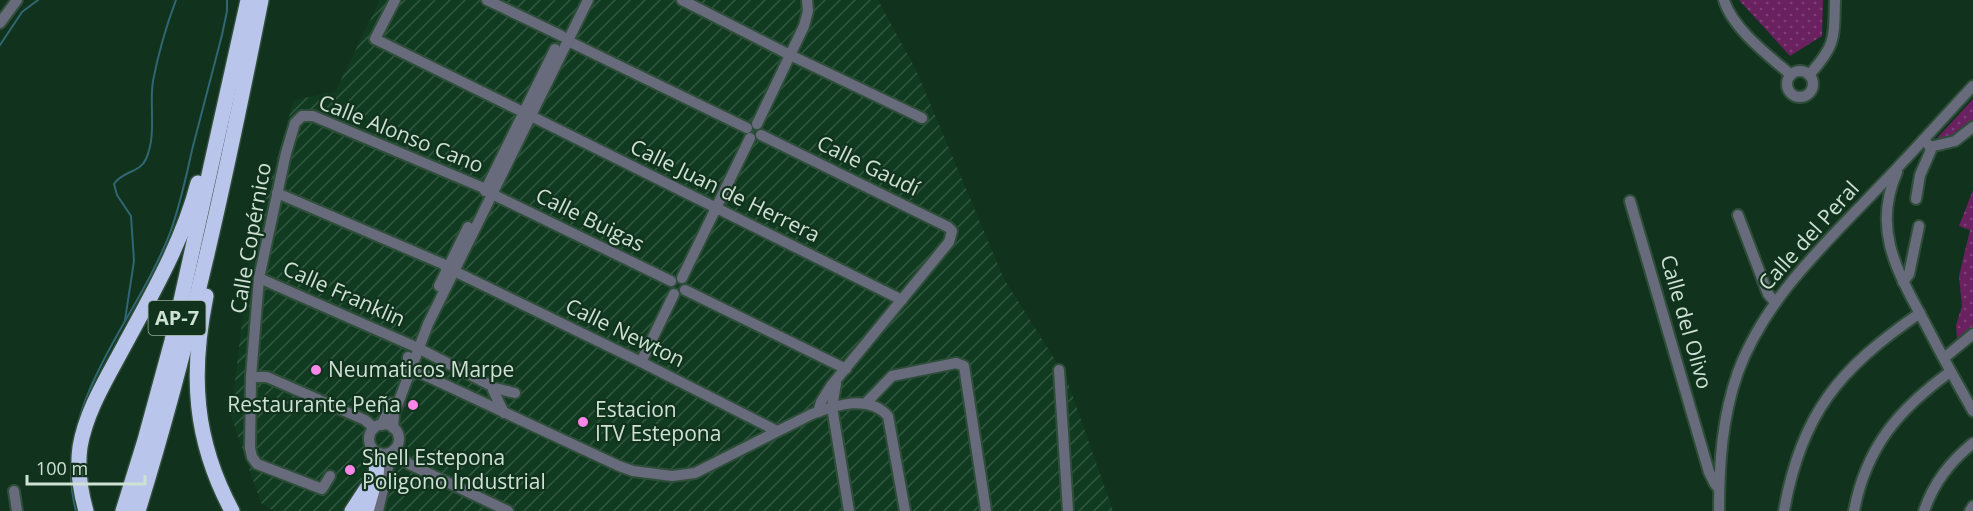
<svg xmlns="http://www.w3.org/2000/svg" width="1973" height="511" font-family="'Open Sans',sans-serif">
<defs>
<pattern id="industrial-furrows" width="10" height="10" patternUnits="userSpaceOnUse" patternTransform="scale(1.5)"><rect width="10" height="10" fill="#113b21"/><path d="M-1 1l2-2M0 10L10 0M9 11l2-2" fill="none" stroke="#325740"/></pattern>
<pattern id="grass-dots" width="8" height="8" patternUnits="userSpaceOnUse" patternTransform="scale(1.5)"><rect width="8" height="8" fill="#692160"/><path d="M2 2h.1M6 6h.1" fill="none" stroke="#7d4176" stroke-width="1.8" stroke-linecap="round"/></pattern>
</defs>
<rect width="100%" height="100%" fill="#11321d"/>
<polygon fill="url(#industrial-furrows)" points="380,0 878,0 916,70 1004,279 1066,377 1113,511 274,511 261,503 231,416 250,253 294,100 335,92"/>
<g fill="url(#grass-dots)">
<polygon points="1739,0 1823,0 1822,36 1790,56"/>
<polygon points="1973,99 1973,121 1951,138 1937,141 1938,137"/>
<polygon points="1973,190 1973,329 1957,340 1956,325 1962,306 1959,276 1970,230 1959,226"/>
</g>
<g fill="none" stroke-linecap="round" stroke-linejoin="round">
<g stroke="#306772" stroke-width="2">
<polyline points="0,45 22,12 38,0"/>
<path d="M125 320 134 261 131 216 117 195 114 184C122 171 140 173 146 159 157 134 149 106 153 81 158 55 167 24 176 0"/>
<path d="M76 511C49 409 135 324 170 233 180 206 186 178 192 150 202 112 212 73 222 35L227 11V0"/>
</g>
<g stroke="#2f4e3a" stroke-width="14">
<g id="minor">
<polyline points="395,0 375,39 523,112"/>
<polyline points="487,0 562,36"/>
<polyline points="682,0 790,55 922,118"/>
<path d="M1724 0C1732 28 1769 56 1791 75"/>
<polyline points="0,23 17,0"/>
<polyline points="568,41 747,128"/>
<circle cx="1800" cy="84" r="13"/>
<path d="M1809 75C1836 45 1834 39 1835 0"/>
<polyline points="531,116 902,300"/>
<polyline points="757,124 804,26 808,11 807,0"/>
<polyline points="761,135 948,227 952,231 949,242 831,386 821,402 818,412"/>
<polyline points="1930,147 1955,141 1973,127"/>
<path d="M1897 172C1871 231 1899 274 1926 325 1941 354 1957 383 1973 411"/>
<polyline points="485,191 555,49"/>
<polyline points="277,193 443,264 447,269"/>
<polyline points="492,194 671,281"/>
<polyline points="1916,199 1920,175 1931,150 1929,145 1923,140"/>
<polyline points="1630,201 1709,472 1715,484 1719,489"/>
<polyline points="1738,215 1768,294 1775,302"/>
<polyline points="454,271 641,362 777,431"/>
<polyline points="259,278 418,348 490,385"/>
<polyline points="682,278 750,138"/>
<polyline points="1903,282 1909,274 1919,226"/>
<polyline points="439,286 468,227"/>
<polyline points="685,290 846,369"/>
<path d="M408 357V366L420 373 619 466 633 471 672 476 695 473 812 414C836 405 869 394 888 416L905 511"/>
<polyline points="1944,358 1973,334"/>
<polyline points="641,362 674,294"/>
<polyline points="1059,370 1068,511"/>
<polyline points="251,377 267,377 365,420 374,428"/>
<polyline points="836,384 832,407 849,511"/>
<polyline points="495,388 515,393"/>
<polyline points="493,390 504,413"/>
<polyline points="866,403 892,376 956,363 964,366 986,511"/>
<circle cx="384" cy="439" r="15"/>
<polyline points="382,425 391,403"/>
<polyline points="393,428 394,414 428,324 588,0"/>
<polyline points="394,450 409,464 508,511"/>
<polyline points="330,476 322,489 257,464 252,457 250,448 251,377 259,278 286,153 295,123 302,116 313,116 486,189"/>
<polyline points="14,491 17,511"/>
<polyline points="378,511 388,467 387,454"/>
<path d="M1719 511C1719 464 1722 417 1738 372 1766 297 1826 243 1880 186 1912 153 1942 119 1973 86"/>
<path d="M1784 511C1801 413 1840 368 1920 313"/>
<path d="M1854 511C1866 447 1899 409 1950 372"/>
<path d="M1924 511C1934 482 1950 462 1973 443"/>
<polyline points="1970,511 1973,506"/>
</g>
</g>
<g stroke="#2f4e3a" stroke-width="18">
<g id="highway">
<path d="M206 296C190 375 194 440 232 511"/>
<path d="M86 511C80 490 77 469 80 447 86 411 107 378 124 346 152 294 183 241 198 183"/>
<polyline points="123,511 145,440 172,341 248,0"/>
<path d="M138 511C190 344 227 172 261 0"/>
<polyline points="352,511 367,488"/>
<polyline points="366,511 376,476 377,462"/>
</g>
</g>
<use href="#minor" stroke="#676b7b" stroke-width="10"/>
<use href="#highway" stroke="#bac5eb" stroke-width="15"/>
</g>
<g fill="#fa87e8" stroke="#11321d" stroke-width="2">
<circle cx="316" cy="370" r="6"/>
<circle cx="413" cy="405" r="6"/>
<circle cx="583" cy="422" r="6"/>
<circle cx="350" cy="470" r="6"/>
</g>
<g text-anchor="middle" stroke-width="4.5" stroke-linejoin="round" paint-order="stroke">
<rect fill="#11321d" stroke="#95ac9c" stroke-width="1.5" x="148.5" y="301" width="57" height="34" rx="4.5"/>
<g font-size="20" font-weight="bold" fill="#cee1d3">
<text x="177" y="325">AP-7</text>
</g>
<g font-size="21" fill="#cee1d3" stroke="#11321d">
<text transform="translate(401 134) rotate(22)" y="7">Calle Alonso Cano</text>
<text transform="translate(868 166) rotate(26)" y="7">Calle Gaudí</text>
<text transform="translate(725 191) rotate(26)" y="7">Calle Juan de Herrera</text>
<text transform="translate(590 220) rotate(26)" y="7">Calle Buigas</text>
<text transform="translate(1809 236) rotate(-48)" y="7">Calle del Peral</text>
<text transform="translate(251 238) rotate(-80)" y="7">Calle Copérnico</text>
<text transform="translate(344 294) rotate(24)" y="7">Calle Franklin</text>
<text transform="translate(1686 322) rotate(74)" y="7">Calle del Olivo</text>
<text transform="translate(625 333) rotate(26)" y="7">Calle Newton</text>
</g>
<g font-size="21" fill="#cee1d3" stroke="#11321d" text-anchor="start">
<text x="328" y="377">Neumaticos Marpe</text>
<text x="401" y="412" text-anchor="end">Restaurante Peña</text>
<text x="595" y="417">Estacion<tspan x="595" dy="24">ITV Estepona</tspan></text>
<text x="362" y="465">Shell Estepona<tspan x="362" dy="24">Poligono Industrial</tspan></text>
</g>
</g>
<path d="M27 475v9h118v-9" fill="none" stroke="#cee1d3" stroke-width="3"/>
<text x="36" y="475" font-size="18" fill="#cee1d3" stroke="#11321d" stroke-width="4.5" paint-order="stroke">100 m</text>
</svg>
